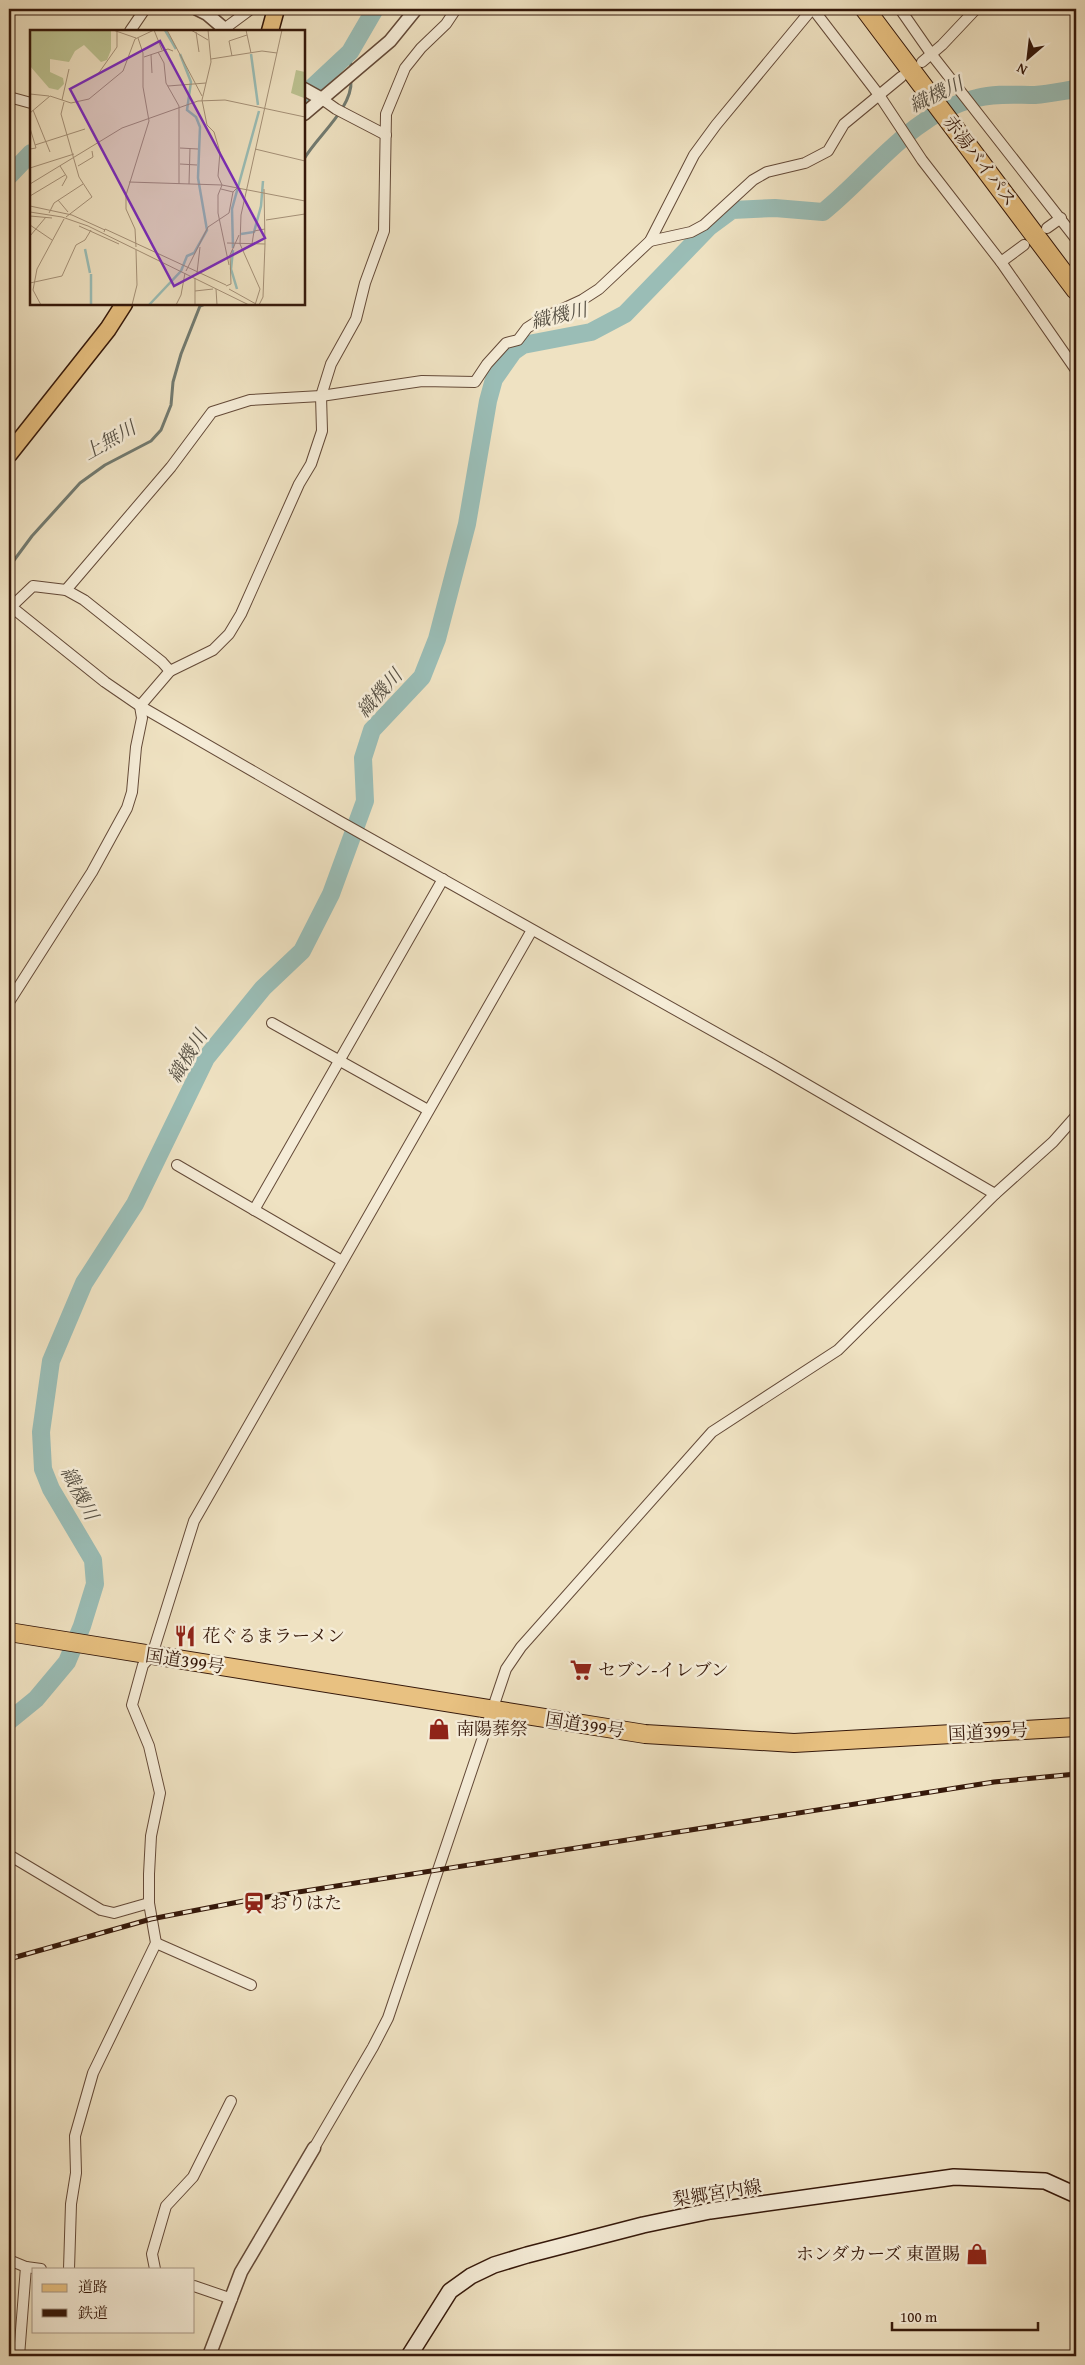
<svg xmlns="http://www.w3.org/2000/svg" width="1085" height="2365" font-family="'Gentium Book Plus','Noto Serif JP',serif">
<rect width="100%" height="100%" fill="#efe2c2"/>
<filter id="stains"><feTurbulence type="fractalNoise" baseFrequency=".004" numOctaves="4"/><feColorMatrix values="0 0 0 0 .2 0 0 0 0 .09 0 0 0 0 .02 0 0 0 .5 -.17"/></filter>
<radialGradient id="worn" r=".72"><stop offset=".6" stop-color="#630" stop-opacity="0"/><stop offset="1" stop-color="#630" stop-opacity=".3"/></radialGradient>
<g fill="none" stroke-linecap="round" stroke-linejoin="round">
<g stroke="#727b71" stroke-width="3">
<polyline points="350,52 351,69"/>
<path d="M304 159C317 136 353 108 351 80"/>
<polyline points="9,567 32,536 80,483 105,465 151,441 161,430 171,405 173,382 181,354 200,306 205,304"/>
</g>
<g stroke="#9abdb6" stroke-width="18">
<polyline points="304,95 350,52 375,9"/>
<polyline points="9,176 31,153"/>
<path d="M9 1721 36 1699 67 1662 82 1626 95 1584 93 1560 51 1489 43 1469 41 1432 51 1361 84 1283 135 1204 206 1058 263 988 302 951 331 894 365 801 363 758 372 730 422 677 437 639 467 524 488 401 494 379 513 352 523 345 591 332 625 314 709 227 732 210 775 208 823 212C873 172 911 113 977 98 996 93 1016 95 1035 95 1048 94 1063 91 1076 89"/>
</g>
<g stroke="#644a38" stroke-width="12">
<g id="minor">
<polyline points="813,9 879,95 922,160 1001,262 1076,370"/>
<polyline points="900,9 932,55 1076,239"/>
<polyline points="224,29 251,9"/>
<polyline points="130,31 145,9"/>
<polyline points="922,62 942,45 976,9"/>
<polyline points="9,97 31,103"/>
<polyline points="322,99 336,109 386,135"/>
<polyline points="1047,228 1061,218"/>
<polyline points="650,241 691,232 704,225 753,180 767,172 805,163 828,151 844,124 901,77"/>
<polyline points="1001,262 1024,245"/>
<polyline points="66,590 171,467 212,412 250,400 321,396 422,381 475,382 487,364 506,343 518,340 527,328 541,319 582,300 599,289 650,241 694,155 716,125 812,9"/>
<polyline points="9,605 105,682 140,706 339,821 770,1063 995,1194"/>
<polyline points="11,607 33,586 66,590 84,600 162,662 170,671"/>
<polyline points="9,1002 92,872 127,808 132,792 136,747 142,718 140,706 170,671 213,650 229,634 241,614 299,484 311,464 322,431 321,396 331,364 356,319 365,283 384,231 386,114 405,68 421,48 446,24 456,9"/>
<polyline points="272,1023 428,1110"/>
<polyline points="177,1165 342,1261"/>
<polyline points="254,1210 443,879"/>
<polyline points="9,1855 101,1910 114,1913 149,1903"/>
<polyline points="156,1943 251,1985"/>
<polyline points="314,2148 373,2047 388,2018 506,1669 521,1647 712,1432 838,1350 995,1194 1053,1142 1076,1116"/>
<polyline points="9,2260 26,2267 41,2269"/>
<polyline points="69,2269 71,2204 76,2173 75,2136 93,2073 156,1943 149,1903 149,1874 151,1836 160,1793 149,1746 132,1705 143,1665 152,1655 194,1521 532,930"/>
<polyline points="155,2269 152,2254 166,2206 193,2177 231,2101"/>
<polyline points="194,2286 232,2299"/>
<polyline points="19,2356 26,2267"/>
</g>
</g>
<g stroke="#644a38" stroke-width="15">
<g id="tertiary">
<polyline points="197,9 207,14 227,31"/>
<polyline points="304,89 322,99"/>
<polyline points="304,114 390,41 416,9"/>
<polyline points="209,2356 241,2272 314,2148"/>
</g>
</g>
<g stroke="#35180a" stroke-width="18">
<polyline id="secondary" points="409,2356 450,2291 471,2276 494,2265 527,2255 643,2225 710,2211 954,2177 1045,2181 1076,2195"/>
</g>
<g stroke="#35180a" stroke-width="19">
<g id="primary">
<polyline points="270,31 276,9"/>
<polyline points="9,454 108,329 124,304"/>
</g>
</g>
<g stroke="#35180a" stroke-width="20">
<polyline id="trunk" points="9,1632 645,1734 794,1743 1076,1727"/>
</g>
<g stroke="#35180a" stroke-width="21">
<polyline id="motorway" points="865,9 1076,290"/>
</g>
<use href="#minor" stroke="#f5ecd7" stroke-width="10"/>
<use href="#tertiary" stroke="#f5ecd7" stroke-width="12"/>
<use href="#secondary" stroke="#f5ecd7" stroke-width="15"/>
<use href="#primary" stroke="#e8c181" stroke-width="16"/>
<use href="#trunk" stroke="#e8c181" stroke-width="18"/>
<use href="#motorway" stroke="#e8c181" stroke-width="19"/>
<g stroke="#35180a" stroke-width="5">
<polyline id="rail" points="9,1959 151,1919 254,1899 994,1782 1076,1774"/>
</g>
<use href="#rail" stroke="#f5ecd7" stroke-width="3" stroke-dasharray="9" stroke-linecap="butt"/>
</g>
<defs>
<g id="restaurant-bare" transform="scale(1.725)"><path d="M-5-6h1v4h1v-4h1v4h1v-4h1v5L-1.5 .5V6h-2V.5L-5-1ZM5-6V6H3V1.5H1.5Q1.5-4 5-6Z" fill="#8f2418" stroke="#f5ecd7" stroke-width="2.5" paint-order="stroke"/></g>
<g id="supermarket-bare" transform="scale(1.725)"><path d="M-6-5.5h2.5l.6 2H6L4.5 2H-2.5L-4.4-4H-6ZM-1.5 3.2a1.3 1.3 0 1 0 .1 0ZM3 3.2a1.3 1.3 0 1 0 .1 0Z" fill="#8f2418" stroke="#f5ecd7" stroke-width="2.5" paint-order="stroke"/></g>
<g id="shop-bare" transform="scale(1.725)"><path d="M-5-2.5h2.3a2.7 3.5 0 0 1 5.4 0H5L5.5 6h-11ZM-1.5-2.5h3a1.5 2.3 0 0 0-3 0Z" fill="#8f2418" stroke="#f5ecd7" stroke-width="2.5" paint-order="stroke"/></g>
<g id="station-bare" transform="scale(1.725)"><path d="M-3-6H3Q5-6 5-4V2Q5 4 3 4L4.5 6H3L1.5 4h-3L-3 6H-4.5L-3 4Q-5 4-5 2V-4Q-5-6-3-6ZM-3.5-4v3h7v-3ZM-3.5 1v1.5H-2V1ZM2 1v1.5H3.5V1Z" fill="#8f2418" stroke="#f5ecd7" stroke-width="2.5" paint-order="stroke"/></g>
</defs>
<g fill-rule="evenodd">
<use href="#restaurant-bare" x="185" y="1636"/>
<use href="#supermarket-bare" x="581" y="1670"/>
<use href="#shop-bare" x="439" y="1729"/>
<use href="#station-bare" x="254" y="1903"/>
<use href="#shop-bare" x="977" y="2254"/>
</g>
<g text-anchor="middle" stroke-width="5" stroke-linejoin="round" paint-order="stroke">
<g font-size="18" fill="#35180a" stroke="#f5ecd7">
<text transform="translate(980 161) rotate(53)" y="6">赤湯バイパス</text>
<text transform="translate(185 1661) rotate(9)" y="6">国道399号</text>
<text transform="translate(585 1725) rotate(9)" y="6">国道399号</text>
<text transform="translate(988 1732) rotate(-3)" y="6">国道399号</text>
<text transform="translate(717 2193) rotate(-9)" y="6">梨郷宮内線</text>
</g>
<g font-size="18" fill="#35180a" stroke="#f5ecd7" text-anchor="start">
<text x="202" y="1642">花ぐるまラーメン</text>
<text x="598" y="1676">セブン-イレブン</text>
<text x="456" y="1735">南陽葬祭</text>
<text x="270" y="1909">おりはた</text>
<text x="960" y="2260" text-anchor="end">ホンダカーズ 東置賜</text>
</g>
<g font-size="19" font-style="italic" fill="#585246" stroke="#f5ecd7">
<text transform="translate(936 94) rotate(-25)" y="7">織機川</text>
<text transform="translate(559 315) rotate(-13)" y="7">織機川</text>
<text transform="translate(109 440) rotate(-30)" y="7">上無川</text>
<text transform="translate(379 693) rotate(-48)" y="7">織機川</text>
<text transform="translate(187 1056) rotate(-59)" y="7">織機川</text>
<text transform="translate(80 1493) rotate(62)" y="7">織機川</text>
</g>
</g>
<g transform="translate(30 30)">
<rect width="275" height="275" fill="#efe2c2"/>
<path d="M0 0H81V20L77 30 71 32 54 15 45 21 39 32 20 29V42L33 48 34 54 28 60 19 58 0 36Z" fill="#bcc291"/>
<path d="M266 40 275 42 274 68 261 63Z" fill="#bcc291"/>
<path fill="none" stroke="#9abdb6" stroke-width="2.5" d="M135 0 146 19M221 24 228 75M211 204 224 202 231 176 233 151M203 218 202 179 229 81M55 219 60 243M203 220 201 239 207 259M61 275V244M119 275 151 241 157 226 164 223 177 200 168 148 170 97 166 87 157 80 161 52 150 24"/>
<path fill="none" stroke="#a59178" stroke-width="1" d="M83 0 106 8M124 0 132 20M137 0 172 66M161 0 178 10M178 0 181 32 172 70 177 95 184 102 190 122 188 146 192 155 188 165V183L199 235M216 0 221 23M166 2 169 22M87 17V1M128 22 134 33 136 53 149 76V154M121 25 122 43M202 26 199 11 217 5M114 27 138 19 143 21M181 29 232 21 247 23M68 44 87 17M138 56 176 53M0 64 19 66M32 70 39 39M34 72 31 84 49 147 62 167 36 187M3 80 20 122M0 83 20 66 41 73 59 69 93 41 105 9 124 0M0 98 6 118 0 119M5 115 55 99M150 118 168 119M225 119 275 131M150 134 167 135M30 136 37 147 32 156M48 136 63 127 62 121M0 138 44 124M99 152 192 155 275 171M0 154 92 98 168 71 195 70 275 87M159 154 160 118M191 159 203 162 207 158M0 166 35 145M28 170 38 182M0 176 42 185 75 200M0 182 32 187 58 196 219 275M19 183 24 173 53 154M0 186 22 188M236 190 275 184M0 195 22 210M49 196 89 214M74 202 75 199 196 255M0 206 16 187M197 213 235 214M222 214 224 201 235 199M106 217 105 199 96 179V165L119 91 113 57V23L108 8M156 241 178 197 199 183 203 162M167 243 170 217M0 253 32 246 46 215 55 210 61 200M196 256 201 254 200 225 209 205M186 259 187 275M199 259 226 274M165 261 183 259M11 275 3 260 7 239 34 189M102 275 107 255 106 220M146 275 151 265 155 243M165 275V248M225 275 230 259 210 214 211 185 252 0M229 275 233 267 235 214 234 159"/>
<path fill="#7b2cbf" fill-opacity="0.15" stroke="#7b2cbf" stroke-width="2.5" d="M130 11 235 208 144 256 40 59Z"/>
<rect width="275" height="275" fill="none" stroke="#35180a" stroke-width="2.5"/>
</g>
<rect width="1085" height="2365" fill="none" stroke="#efe2c2" stroke-width="30"/>
<rect x="10" y="10" width="1065" height="2345" fill="none" stroke="#35180a" stroke-width="2.5"/>
<rect x="15" y="15" width="1055" height="2335" fill="none" stroke="#35180a"/>
<rect x="32" y="2268" width="162" height="65" fill="#f5ecd7" stroke="#a89785"/>
<rect x="42" y="2284" width="25" height="8" fill="#e8c181" stroke="#a89785"/>
<text x="78" y="2292" font-size="15" fill="#35180a">道路</text>
<rect x="42" y="2309" width="25" height="8" fill="#35180a" stroke="#a89785"/>
<text x="78" y="2318" font-size="15" fill="#35180a">鉄道</text>
<g transform="translate(1028 58) rotate(208)" stroke="#f5ecd7" stroke-width="4" paint-order="stroke">
<path d="M0-4L9 19L0 12L-9 19Z" fill="#35180a"/>
<text y="-8" font-size="14" font-weight="bold" text-anchor="middle" fill="#35180a">N</text>
</g>
<path d="M892 2322v8h146v-8" fill="none" stroke="#35180a" stroke-width="2.5"/>
<text x="900" y="2322" font-size="15" fill="#35180a" stroke="#f5ecd7" stroke-width="4" paint-order="stroke">100 m</text>
<rect width="100%" height="100%" filter="url(#stains)"/>
<rect width="100%" height="100%" fill="url(#worn)"/>
</svg>
